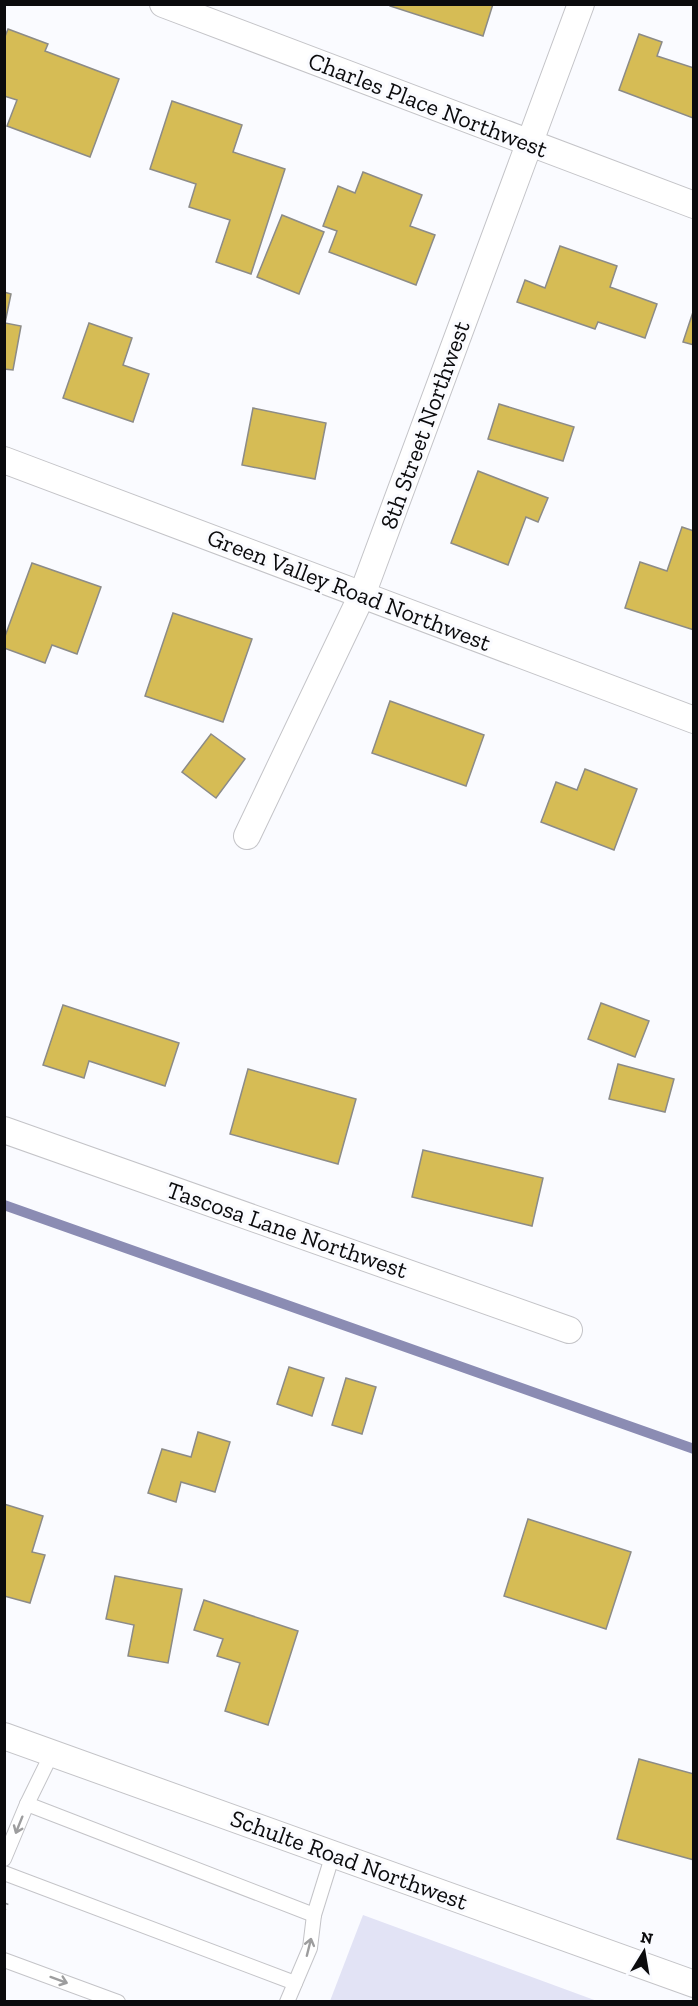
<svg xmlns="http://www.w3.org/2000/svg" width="698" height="2006" font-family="'Zilla Slab',serif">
<rect width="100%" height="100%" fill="#fafbff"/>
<polygon fill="#e2e3f5" points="363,1915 597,2001 330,2001"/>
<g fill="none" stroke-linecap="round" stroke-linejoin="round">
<polyline stroke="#8b8cb3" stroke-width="10" points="4,1205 694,1449"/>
</g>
<g fill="#d6bc55" stroke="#8c8b87" stroke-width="1.5">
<polygon points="390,4 493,4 483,36 390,6"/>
<polygon points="8,29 48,44 45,51 119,79 90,157 7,126 17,100 4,96 4,39"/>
<polygon points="639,34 662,42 657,56 694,68 693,118 619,90"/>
<polygon points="172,101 242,125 233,152 285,169 251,274 216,262 230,220 189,207 196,184 150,169"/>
<polygon points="363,172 422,195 410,226 435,235 416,285 329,252 337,231 323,226 338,186 355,193"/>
<polygon points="282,215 324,232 299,294 257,277"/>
<polygon points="560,246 617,266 610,287 657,304 645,338 598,322 595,329 517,302 525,280 545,288"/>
<polygon points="4,292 11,294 5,323 21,326 13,370 4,369"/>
<polygon points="694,309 694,345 683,342"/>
<polygon points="89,323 132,338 123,365 149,374 133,422 63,398"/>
<polygon points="499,404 574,427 563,461 488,439"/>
<polygon points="253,408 326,423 315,479 242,465"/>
<polygon points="478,471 548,498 538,522 526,517 508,565 451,543"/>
<polygon points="682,527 694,531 694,630 625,608 640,562 667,571"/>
<polygon points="32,563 101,587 77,654 52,645 45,663 4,648 4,639"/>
<polygon points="173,613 252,639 223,722 145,696"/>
<polygon points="390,701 484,735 466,786 372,753"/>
<polygon points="211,734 245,759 216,798 182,772"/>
<polygon points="585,769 637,789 614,850 541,822 556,782 577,790"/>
<polygon points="601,1003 649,1021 635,1057 588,1039"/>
<polygon points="63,1005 179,1043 165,1086 89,1061 84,1078 43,1065"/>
<polygon points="618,1064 674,1079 665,1112 609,1099"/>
<polygon points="248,1069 356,1099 338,1164 230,1134"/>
<polygon points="423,1150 543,1178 532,1226 412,1197"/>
<polygon points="289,1367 324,1378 312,1416 277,1404"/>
<polygon points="346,1378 376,1387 362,1434 332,1425"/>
<polygon points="198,1432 230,1442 215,1492 181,1482 176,1502 148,1493 162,1449 191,1457"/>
<polygon points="4,1504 43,1516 32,1552 45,1555 30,1603 4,1596"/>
<polygon points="528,1519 631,1552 606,1629 504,1596"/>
<polygon points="115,1576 182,1589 168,1663 128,1656 134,1625 106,1619"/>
<polygon points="204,1600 298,1631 268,1725 225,1711 240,1663 217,1656 223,1639 194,1630"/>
<polygon points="639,1759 694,1774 694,1860 617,1839"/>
</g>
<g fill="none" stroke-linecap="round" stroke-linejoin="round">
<g stroke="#c4c4c8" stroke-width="16">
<g id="lane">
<polyline points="27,1804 314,1915"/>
<polyline points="4,1859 27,1804 52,1753"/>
<polyline points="4,1873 295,1983"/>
<polyline points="4,1960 118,2002"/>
<polyline points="287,2002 310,1948 314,1915 333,1854"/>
</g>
</g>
<g stroke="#c4c4c8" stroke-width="28">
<g id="street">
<polyline points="163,4 694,205"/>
<polyline points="4,460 694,720"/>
<polyline points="247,836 362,595 581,4"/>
<polyline points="4,1130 569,1330"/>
<polyline points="4,1736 694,1984"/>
</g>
</g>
<polyline stroke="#a1a2a5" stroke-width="4" stroke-dasharray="1.5 4.5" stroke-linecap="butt" points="4,1910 8,1900"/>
<use href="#lane" stroke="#fff" stroke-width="14"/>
<use href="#street" stroke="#fff" stroke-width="26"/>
</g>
<defs><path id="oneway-shaft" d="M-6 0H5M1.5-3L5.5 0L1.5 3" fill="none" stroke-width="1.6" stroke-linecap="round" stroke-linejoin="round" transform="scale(1.5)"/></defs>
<g stroke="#9d9d9e">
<use href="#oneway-shaft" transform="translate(19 1825) rotate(112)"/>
<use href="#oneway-shaft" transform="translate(309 1947) rotate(-76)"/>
<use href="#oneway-shaft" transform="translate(59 1980) rotate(20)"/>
</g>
<g text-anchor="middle" stroke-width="6" stroke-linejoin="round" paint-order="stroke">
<g font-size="24" fill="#0b0b0d" stroke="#fafbff">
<text transform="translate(428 105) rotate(21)" y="8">Charles Place Northwest</text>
<text transform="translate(425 425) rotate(-70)" y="8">8th Street Northwest</text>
<text transform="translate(349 590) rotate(21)" y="8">Green Valley Road Northwest</text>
<text transform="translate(287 1230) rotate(19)" y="8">Tascosa Lane Northwest</text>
<text transform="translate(349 1860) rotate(20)" y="8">Schulte Road Northwest</text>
</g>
</g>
<rect width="698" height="2006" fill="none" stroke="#0b0b0d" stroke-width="12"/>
<g transform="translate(644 1952) rotate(11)" stroke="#fafbff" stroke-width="4.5" paint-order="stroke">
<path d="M0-4.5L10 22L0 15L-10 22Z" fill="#0b0b0d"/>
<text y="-9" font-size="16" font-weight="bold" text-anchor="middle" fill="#0b0b0d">N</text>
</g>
</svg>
